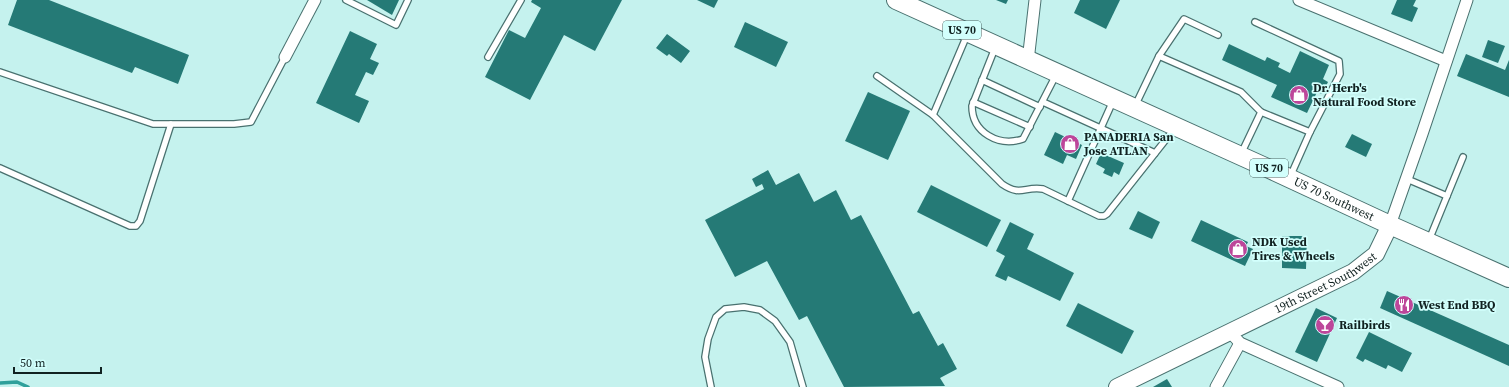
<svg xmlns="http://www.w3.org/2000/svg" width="1509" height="387" font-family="'Source Serif 4',serif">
<rect width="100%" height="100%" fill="#c5f2ee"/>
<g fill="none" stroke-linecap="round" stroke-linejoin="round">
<polyline stroke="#2fa09b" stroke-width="3.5" points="0,383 17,382 28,387"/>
</g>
<g fill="#257a76">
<polygon points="17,0 49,0 189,55 178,84 135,67 132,73 8,25"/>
<polygon points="367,0 399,0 392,15"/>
<polygon points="532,0 622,0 595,51 564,35 530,100 485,77 509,30 525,38 541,8 531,2"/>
<polygon points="697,0 718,0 714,8"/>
<polygon points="996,0 1008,0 1006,4"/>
<polygon points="1080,0 1120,0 1106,29 1074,13"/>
<polygon points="1397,0 1416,0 1413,6 1418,8 1412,22 1391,14"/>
<polygon points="745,22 788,42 776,67 734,47"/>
<polygon points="350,31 377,44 370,59 379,63 373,75 366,72 355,95 369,101 359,123 316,103"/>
<polygon points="667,34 690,51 681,63 669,54 667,56 656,48"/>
<polygon points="1488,40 1505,46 1498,63 1482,57"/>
<polygon points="1229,44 1265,61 1267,57 1280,63 1278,67 1290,73 1300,51 1329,65 1323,79 1328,82 1322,94 1317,92 1307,113 1271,97 1277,85 1222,60"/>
<polygon points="1466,54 1505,70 1509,60 1509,97 1457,76"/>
<polygon points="868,92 910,111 888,160 845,141"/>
<polygon points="1055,132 1082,145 1076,159 1067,155 1063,164 1044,155"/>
<polygon points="1352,134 1372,144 1366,157 1345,147"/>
<polygon points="1101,153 1124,163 1119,175 1114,172 1112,177 1103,173 1105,169 1096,164"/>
<polygon points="768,170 776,185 799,173 814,202 836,190 851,220 861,215 913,314 919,311 938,346 943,343 957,369 940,378 945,386 844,387 807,316 799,320 767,261 735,277 705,220 764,189 762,184 756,187 752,179"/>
<polygon points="931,185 1001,220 987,247 917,212"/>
<polygon points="1138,211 1160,222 1152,239 1129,229"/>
<polygon points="1201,220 1248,242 1246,246 1253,249 1245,266 1191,241"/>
<polygon points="1010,222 1034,234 1027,249 1074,273 1060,301 1008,276 1006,281 995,276 1005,256 996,251"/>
<polygon points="1282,236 1307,236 1306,269 1282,268"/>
<polygon points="1387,291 1509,345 1509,366 1380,308"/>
<polygon points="1078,303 1134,331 1122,354 1066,326"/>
<polygon points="1316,308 1337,318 1317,362 1295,352"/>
<polygon points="1369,332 1412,353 1402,372 1388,365 1386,369 1365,359 1363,362 1356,358"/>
<polygon points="1167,379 1172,387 1153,387"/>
</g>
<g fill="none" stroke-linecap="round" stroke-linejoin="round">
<g stroke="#49716f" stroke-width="8">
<g id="lane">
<polyline points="346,0 396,25 408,0"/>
<polyline points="1255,22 1339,61 1340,74 1310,132"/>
<path d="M995 48 972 106C972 133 999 147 1023 139L1056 75"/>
<polyline points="1159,56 1184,19 1218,35"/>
<polyline points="488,57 521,0"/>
<polyline points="0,72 153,124 234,124 251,122 285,57"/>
<polyline points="877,76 933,115 967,35"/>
<polyline points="982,80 1040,107"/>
<polyline points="973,102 1030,127"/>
<polyline points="1043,102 1155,153"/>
<polyline points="1135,106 1159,56 1241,92 1261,112 1241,154"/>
<polyline points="1261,112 1310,132 1290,177"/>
<path d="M933 115 1002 184C1021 197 1024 186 1043 189L1099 216H1104L1107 214 1175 128"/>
<polyline points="0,168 130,226 136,226 140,221 171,124"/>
<polyline points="1407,179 1447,196 1429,240"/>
<polyline points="1447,196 1463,157"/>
<polyline points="1068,201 1113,101"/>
<polyline points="711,387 705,357 708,339 716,317 725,309 744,307 760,310 775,321 790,342 803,387"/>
</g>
</g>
<g stroke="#49716f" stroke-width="13">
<g id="street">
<polyline points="1299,0 1446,61"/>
<polyline points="285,57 315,0"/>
<polyline points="1028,61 1035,0"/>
<polyline points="1390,225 1422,134 1467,0"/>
<polyline points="1230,332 1240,343 1338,387"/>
<polyline points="1216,387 1240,343"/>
</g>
</g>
<g stroke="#49716f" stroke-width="18">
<g id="secondary">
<path id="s1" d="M1117 387 1353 272 1376 254 1390 225"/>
</g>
</g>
<g stroke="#49716f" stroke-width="20">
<g id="primary">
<path id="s2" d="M896 0 1263 166 1390 225 1509 278"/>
</g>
</g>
<use href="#lane" stroke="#fff" stroke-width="5.5"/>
<use href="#street" stroke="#fff" stroke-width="11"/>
<use href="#secondary" stroke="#fff" stroke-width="16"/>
<use href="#primary" stroke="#fff" stroke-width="18"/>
</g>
<defs>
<g id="shop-disc" transform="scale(1)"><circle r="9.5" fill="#bd469a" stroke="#d2fffc"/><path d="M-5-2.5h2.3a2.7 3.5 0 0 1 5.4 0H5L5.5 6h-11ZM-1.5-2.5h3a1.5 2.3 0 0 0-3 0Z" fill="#fff"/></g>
<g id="restaurant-disc" transform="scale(1)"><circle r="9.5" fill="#bd469a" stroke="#d2fffc"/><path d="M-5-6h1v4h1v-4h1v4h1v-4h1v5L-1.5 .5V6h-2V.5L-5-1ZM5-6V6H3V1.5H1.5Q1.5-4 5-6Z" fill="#fff"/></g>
<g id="bar-disc" transform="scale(1)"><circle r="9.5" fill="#bd469a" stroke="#d2fffc"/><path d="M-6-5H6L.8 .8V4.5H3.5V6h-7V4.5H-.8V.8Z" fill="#fff"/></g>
</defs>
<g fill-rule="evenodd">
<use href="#shop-disc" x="1299" y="95"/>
<use href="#shop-disc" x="1070" y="144"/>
<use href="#shop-disc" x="1238" y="249"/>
<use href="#restaurant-disc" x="1404" y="305"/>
<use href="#bar-disc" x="1325" y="325"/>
</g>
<g text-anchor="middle" stroke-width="3.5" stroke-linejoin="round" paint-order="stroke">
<g fill="#d2fffc" stroke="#4b6463" stroke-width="1">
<rect x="943" y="21" width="38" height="18" rx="3"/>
<rect x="1250" y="159" width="38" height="18" rx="3"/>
</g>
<g font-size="11" font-weight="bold" fill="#112221">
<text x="962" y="34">US 70</text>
<text x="1269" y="172">US 70</text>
</g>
<g font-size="12" font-weight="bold" fill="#112221" stroke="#d2fffc" text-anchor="start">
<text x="1313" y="92">Dr. Herb's<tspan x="1313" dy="14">Natural Food Store</tspan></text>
<text x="1084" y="141">PANADERIA San<tspan x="1084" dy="14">Jose ATLAN</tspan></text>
<text x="1252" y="246">NDK Used<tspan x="1252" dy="14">Tires &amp; Wheels</tspan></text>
<text x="1418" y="309">West End BBQ</text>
<text x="1339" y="329">Railbirds</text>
</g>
<g font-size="12" fill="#112221" stroke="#d2fffc">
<text dy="4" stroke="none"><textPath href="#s2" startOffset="481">US 70 Southwest</textPath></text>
<text dy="4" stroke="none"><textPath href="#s1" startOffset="233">19th Street Southwest</textPath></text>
</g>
</g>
<path d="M14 367v6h87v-6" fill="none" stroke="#112221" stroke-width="2"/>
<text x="20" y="367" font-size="12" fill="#112221" stroke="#d2fffc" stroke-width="3" paint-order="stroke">50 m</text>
</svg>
